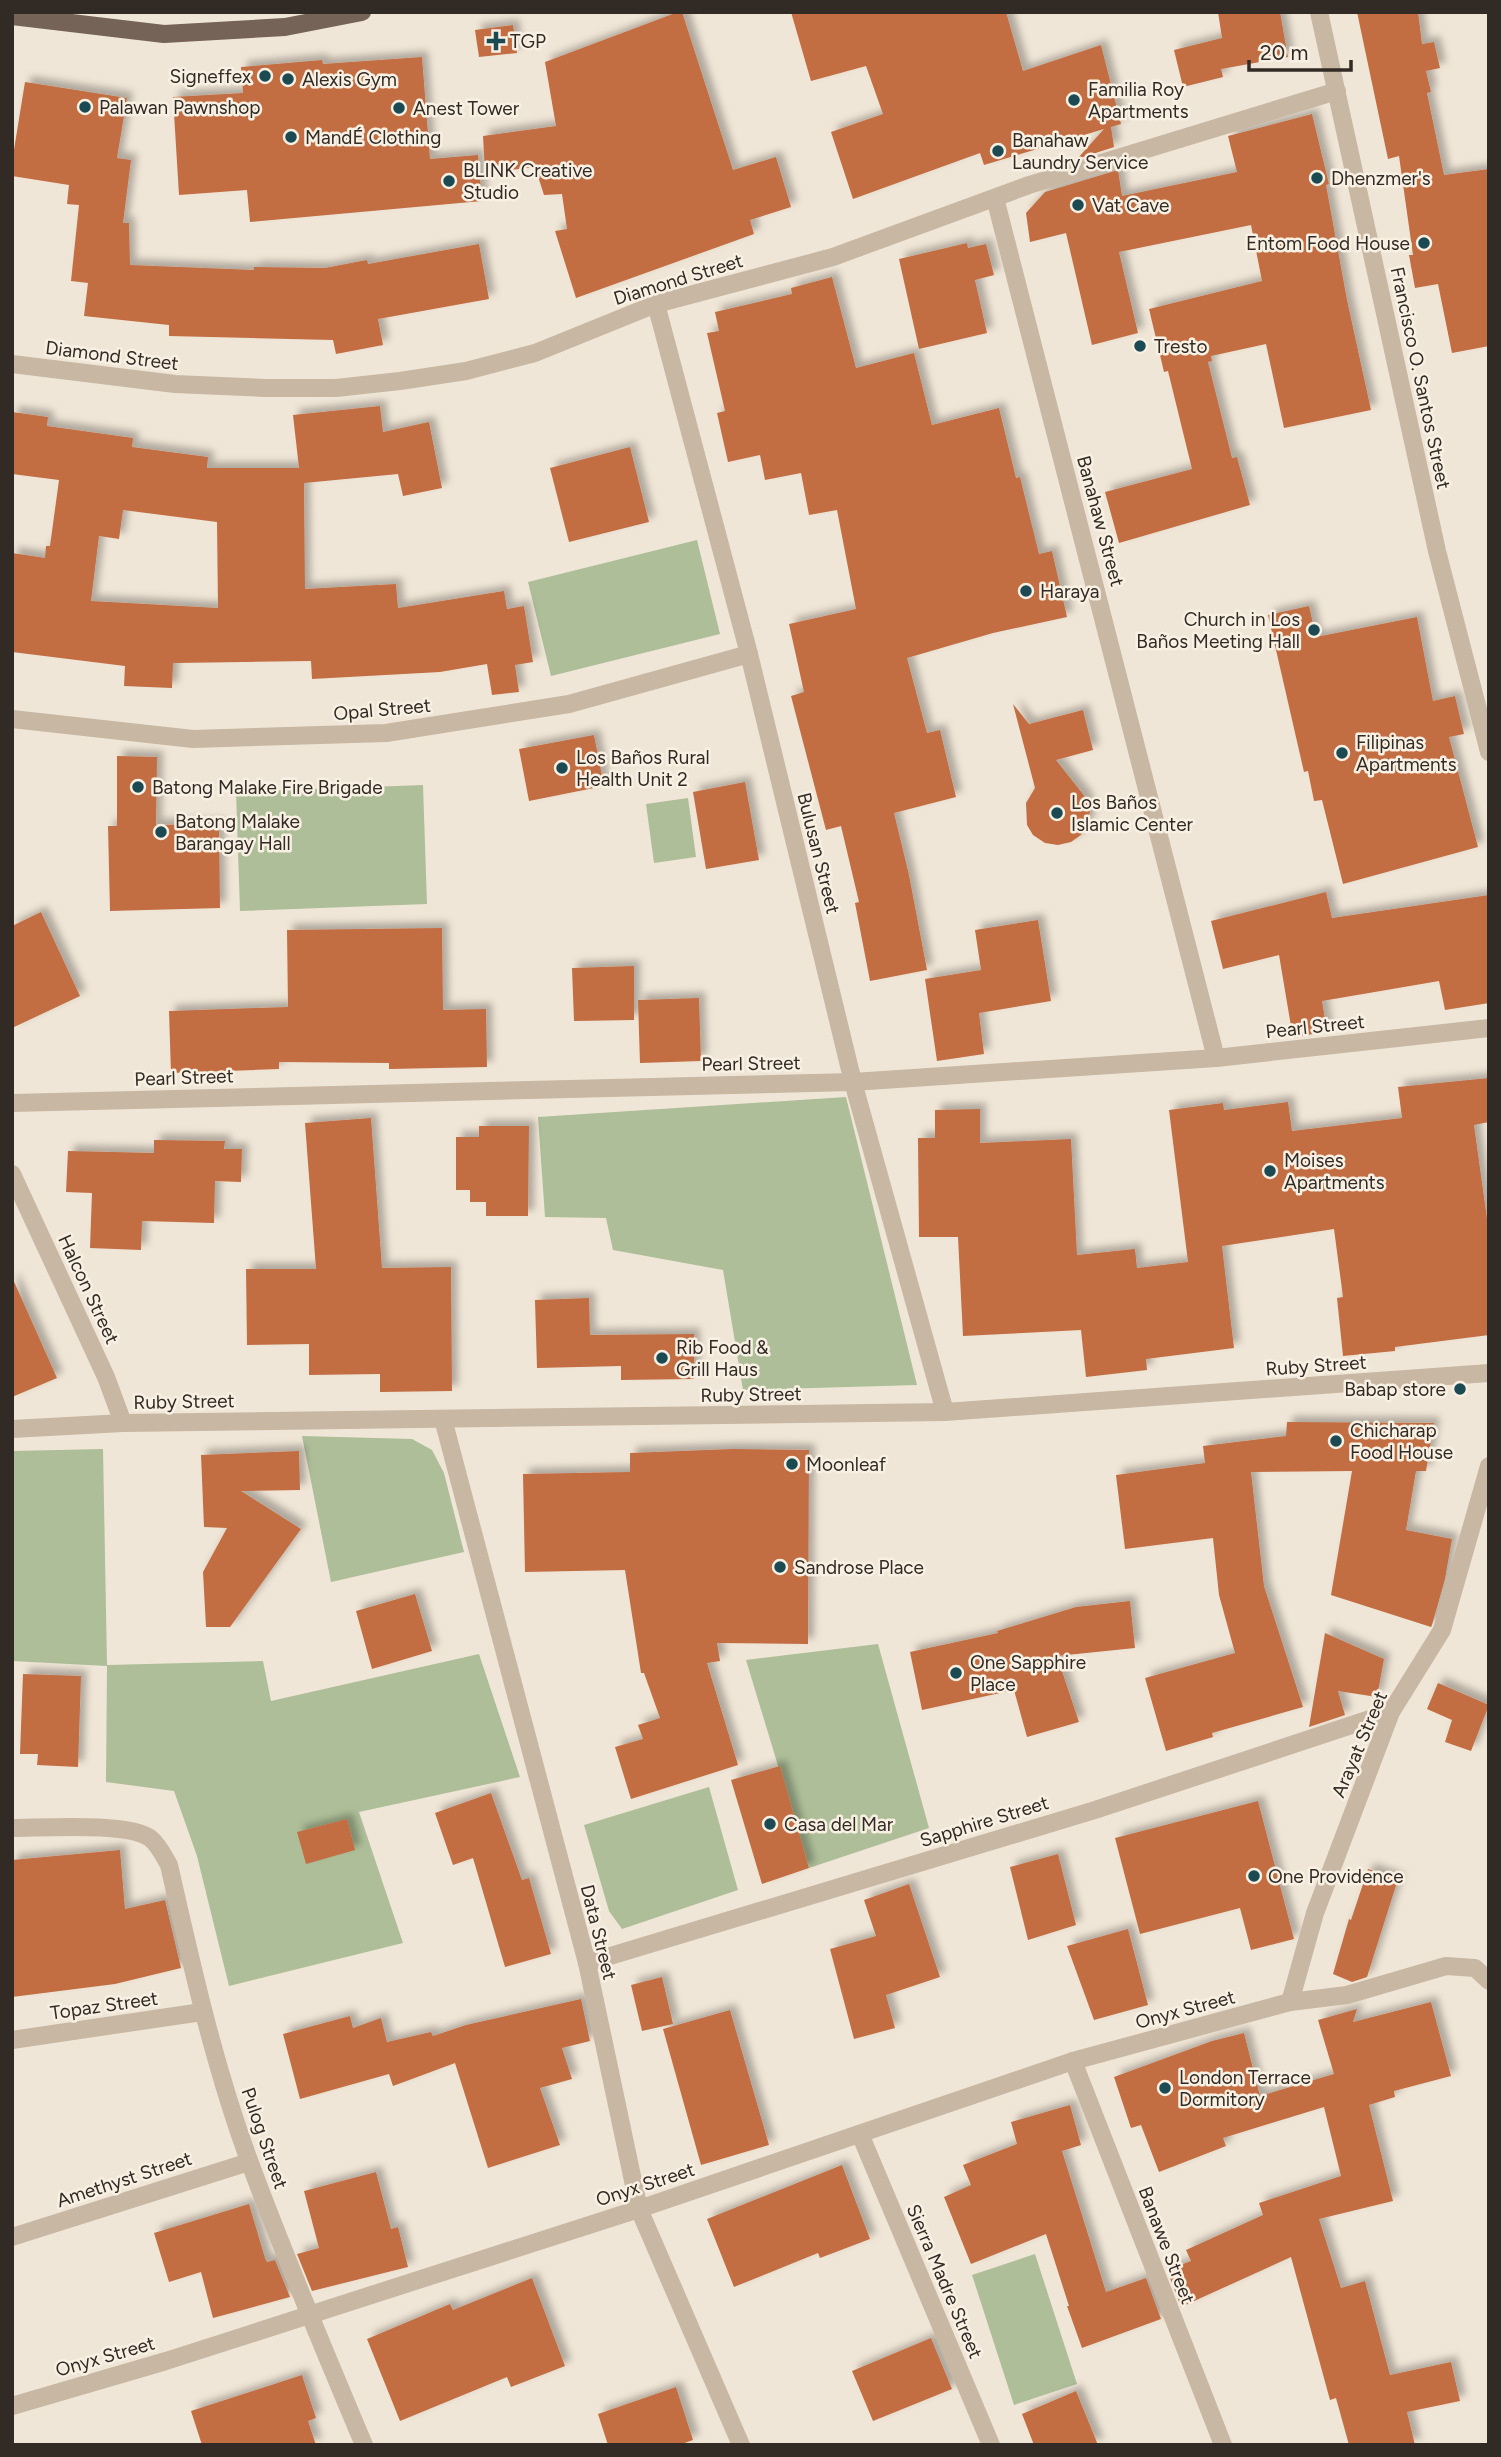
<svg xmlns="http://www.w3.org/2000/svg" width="1501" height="2457" font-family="Figtree,sans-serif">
<defs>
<filter id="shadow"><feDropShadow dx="6" dy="-6" stdDeviation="3.5" flood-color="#0004"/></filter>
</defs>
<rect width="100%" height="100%" fill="#f0e6d7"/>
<g fill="#adbe98">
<polygon points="697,540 720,634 551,676 528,582"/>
<polygon points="423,785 427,904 240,911 236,792"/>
<polygon points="688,798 696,857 654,863 646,804"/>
<polygon points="846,1097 917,1385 743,1390 723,1270 613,1250 606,1218 545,1217 538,1117"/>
<polygon points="302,1436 412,1439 432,1450 444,1473 464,1552 331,1582"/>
<polygon points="103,1449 107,1665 263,1661 271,1701 479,1654 520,1777 359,1812 403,1943 229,1986 197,1856 174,1791 106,1782 107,1666 12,1661 12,1451"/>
<polygon points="878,1644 929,1828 809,1868 746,1660"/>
<polygon points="709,1787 738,1890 622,1929 609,1911 584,1825"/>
<polygon points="1035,2254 1077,2384 1014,2405 972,2275"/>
</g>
<g fill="#c36d42" fill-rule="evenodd" filter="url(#shadow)">
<polygon points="678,12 682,12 733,170 776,157 791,207 750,220 754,234 576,298 555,231 567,229 562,194 544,195 535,167 485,173 483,136 556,126 545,62"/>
<polygon points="791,12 1006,12 1023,71 1101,45 1121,124 1111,127 1114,147 1077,159 1104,129 984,165 980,153 853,199 831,132 883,114 866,66 811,81"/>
<polygon points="1218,12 1280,12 1288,57 1221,69 1223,77 1183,87 1174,50 1222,38"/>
<polygon points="1357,12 1418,12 1422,44 1434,42 1440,68 1426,71 1431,92 1427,93 1444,175 1489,169 1489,346 1452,353 1438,284 1415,288 1409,255 1413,255 1399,156 1388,159"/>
<polygon points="513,25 517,53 479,57 475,30"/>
<polygon points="422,57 430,159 478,155 482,201 250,222 247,190 179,195 173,97 243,93 241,67 322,60 323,64"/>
<polygon points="25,82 127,98 117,158 131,160 123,223 129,223 130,265 254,270 254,267 325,268 367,260 368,264 479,244 489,299 378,319 383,345 336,354 333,340 169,336 169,325 84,316 88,283 71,281 79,205 67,204 69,185 12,176 12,162"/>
<polygon points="1312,114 1329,184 1326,185 1347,300 1371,410 1284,428 1266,344 1211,356 1212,361 1208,362 1232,458 1237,457 1250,505 1119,543 1105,492 1192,469 1168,371 1164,372 1149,309 1262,281 1251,225 1119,252 1138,333 1092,345 1066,233 1030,242 1026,213 1045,192 1118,170 1122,196 1237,172 1228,136"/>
<polygon points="967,243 968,248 986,244 994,275 975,280 987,333 919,349 899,259"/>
<polygon points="832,277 856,368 914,353 932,425 999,408 1016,478 1020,477 1039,554 1052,551 1067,617 993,633 907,658 927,733 940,730 956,797 894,813 909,875 927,970 870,981 855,903 859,902 841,826 826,830 791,696 804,692 789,624 856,609 837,510 809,515 801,473 765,480 760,455 728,462 717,413 725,411 707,333 719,331 715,312 792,294 791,288"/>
<path d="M380 406 383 432 429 422 442 488 403 496 398 474 304 483 305 589 396 584 398 608 504 591 507 609 524 606 533 662 515 665 519 692 492 695 487 664 440 672 312 679 311 661 173 663 172 688 124 686 125 666 12 652V553L45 558 46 546H50L59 480 12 474V412L48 417 47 426 133 438 132 447 208 457 207 468H299L293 415ZM123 510 217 522 218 608 91 601 99 536 119 539Z"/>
<polygon points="630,447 649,522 569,542 550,468"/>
<polygon points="1309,606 1316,637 1417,617 1433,701 1455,696 1464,734 1449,737 1478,847 1343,884 1322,800 1314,801 1308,771 1304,772 1268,615"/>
<polygon points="1013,704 1029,724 1083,710 1093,750 1056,760 1086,798 1090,811 1087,825 1081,835 1071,842 1058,845 1045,843 1033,835 1027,825 1026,803 1035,788"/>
<polygon points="594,735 604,786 529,801 519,749"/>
<polygon points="117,756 157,757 156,825 219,824 220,908 110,911 108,826 117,826"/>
<polygon points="745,782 759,860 706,869 693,792"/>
<polygon points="1326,892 1332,918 1489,895 1489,1003 1445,1010 1439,981 1322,1001 1327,1031 1293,1038 1279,955 1223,969 1211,921"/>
<polygon points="41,912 80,996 12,1028 12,926"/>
<polygon points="1038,920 1051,1001 979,1013 984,1054 937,1061 925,979 981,970 975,930"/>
<polygon points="442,928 443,1010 486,1009 487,1067 389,1069 389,1063 279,1062 279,1069 171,1073 169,1011 288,1007 287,930"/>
<polygon points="634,966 634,1020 574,1021 572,968"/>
<polygon points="699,998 701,1061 640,1063 638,1000"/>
<polygon points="1489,1078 1489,1122 1474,1125 1489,1233 1489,1335 1395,1347 1395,1351 1343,1356 1337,1298 1343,1297 1334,1229 1222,1246 1234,1348 1146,1359 1147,1370 1086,1377 1081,1330 963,1336 958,1237 919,1237 918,1138 935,1138 935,1110 980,1109 980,1143 1071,1139 1077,1255 1135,1249 1137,1268 1188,1262 1169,1110 1223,1103 1224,1110 1288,1102 1292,1131 1402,1118 1398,1087"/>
<polygon points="371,1118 382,1268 451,1267 452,1391 380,1392 380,1374 309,1375 309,1344 247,1345 246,1269 316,1269 305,1123"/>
<polygon points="479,1126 529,1126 528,1216 486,1216 486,1202 470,1202 470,1190 456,1190 456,1137 479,1137"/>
<polygon points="154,1140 225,1141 224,1149 242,1149 241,1182 215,1181 214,1223 142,1221 141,1250 90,1248 92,1193 66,1192 68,1151 154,1153"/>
<polygon points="12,1277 57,1378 12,1397"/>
<polygon points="589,1298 590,1335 694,1334 694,1379 621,1380 621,1366 537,1368 535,1300"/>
<polygon points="1287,1422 1434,1423 1426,1471 1416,1471 1406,1530 1452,1539 1445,1579 1432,1625 1431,1627 1331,1595 1352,1471 1251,1472 1264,1586 1303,1707 1212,1733 1213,1737 1166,1751 1145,1678 1235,1653 1219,1595 1213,1538 1125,1549 1116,1475 1205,1463 1203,1446 1286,1436"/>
<polygon points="733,1449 809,1450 808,1644 717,1643 720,1661 707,1663 738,1765 631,1799 615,1747 643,1739 638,1725 660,1718 644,1673 641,1673 625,1570 525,1572 523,1474 630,1472 630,1453"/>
<polygon points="299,1451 300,1490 241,1491 301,1529 230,1627 206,1627 203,1572 227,1528 204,1527 201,1455"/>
<polygon points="415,1594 432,1651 372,1669 356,1611"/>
<polygon points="1130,1601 1135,1648 1057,1656 1079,1722 1027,1737 1014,1690 922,1710 910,1652 998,1633 997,1631 1076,1607"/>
<polygon points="1325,1633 1384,1659 1377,1697 1338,1691 1345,1715 1309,1727"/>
<polygon points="23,1674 81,1676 78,1767 37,1765 38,1754 20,1754"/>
<polygon points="1438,1683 1489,1705 1471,1751 1445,1742 1452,1720 1427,1709"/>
<polygon points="780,1766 809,1868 762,1884 731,1780"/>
<polygon points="491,1793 522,1880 529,1878 551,1954 505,1967 473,1858 453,1865 435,1813"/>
<polygon points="1258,1801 1294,1939 1251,1950 1240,1908 1140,1934 1115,1838"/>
<polygon points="347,1819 355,1850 306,1864 297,1832"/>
<polygon points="120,1850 125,1909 165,1900 181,1968 115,1984 12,1997 12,1860"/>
<polygon points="1058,1854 1076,1925 1028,1940 1010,1867"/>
<polygon points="1368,1869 1398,1879 1367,1977 1352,1982 1333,1974 1349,1919 1351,1920"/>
<polygon points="909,1884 940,1977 886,1995 895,2028 854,2039 830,1949 876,1936 864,1900"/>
<polygon points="1128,1929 1148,2005 1094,2020 1067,1946"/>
<polygon points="662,1977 673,2024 642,2031 631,1985"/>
<polygon points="581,1999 590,2041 562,2048 572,2079 540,2088 560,2145 488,2168 455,2063 393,2086 389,2074 300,2099 283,2034 350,2016 353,2028 381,2018 387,2042 431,2032 433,2036 466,2025"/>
<polygon points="1431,2002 1451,2076 1394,2091 1395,2097 1369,2105 1393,2201 1319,2219 1341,2288 1365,2281 1390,2375 1451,2362 1460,2401 1407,2412 1415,2445 1349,2445 1336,2398 1330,2400 1291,2257 1181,2307 1167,2270 1191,2261 1186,2250 1263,2215 1259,2203 1341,2176 1324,2107 1223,2138 1226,2146 1159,2172 1141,2125 1131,2128 1114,2077 1212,2041 1244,2033 1260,2096 1334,2074 1318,2020 1357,2009 1353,2022"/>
<polygon points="730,2010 769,2145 701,2165 663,2029"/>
<polygon points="1070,2105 1081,2145 1062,2151 1106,2292 1146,2278 1161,2319 1082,2348 1067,2306 1069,2306 1046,2234 971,2264 944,2197 971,2185 963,2165 1017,2144 1011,2122"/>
<polygon points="842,2165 870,2239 820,2258 818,2253 734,2287 707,2219"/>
<polygon points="376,2172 391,2229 398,2227 408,2267 312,2291 297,2254 319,2248 304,2191"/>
<polygon points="249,2204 265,2258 267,2262 275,2260 290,2297 213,2318 201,2272 169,2282 154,2233"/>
<polygon points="532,2278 565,2366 511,2387 507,2377 400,2421 367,2339 450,2304 453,2310"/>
<polygon points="931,2338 952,2389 873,2421 852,2371"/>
<polygon points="302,2375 316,2418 308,2421 316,2445 202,2445 191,2411"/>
<polygon points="676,2387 693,2440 679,2445 608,2445 598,2414"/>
<polygon points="1076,2391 1098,2445 1034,2445 1022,2414"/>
</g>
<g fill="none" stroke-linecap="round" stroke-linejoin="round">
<g stroke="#c7b7a3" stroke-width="18">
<polyline points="1319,12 1437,551 1489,752"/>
<polyline points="995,198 1216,1058"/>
<polyline points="656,304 749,654 853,1082 945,1412"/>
<polyline points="12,364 175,384 266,388 336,388 400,381 466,371 535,353 656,304 833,257 1029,185 1337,91"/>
<polyline points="12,719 193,739 386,733 569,704 749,654"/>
<polyline points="12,1103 853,1082 1216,1058 1489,1028"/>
<polyline points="12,1174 106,1377 123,1423"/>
<polyline points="443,1419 587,1963 639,2209 741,2445"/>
<polyline points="12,1429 123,1423 945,1412 1489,1373"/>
<path d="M12 1828C42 1828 128 1822 150 1838 158 1844 164 1856 169 1865 192 1966 214 2066 250 2163 285 2258 325 2352 364 2445"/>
<polyline points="587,1963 1095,1810 1391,1712"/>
<polyline points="1290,2002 1315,1913 1391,1712 1442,1630 1489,1466"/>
<polyline points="12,2040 202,2012"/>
<polyline points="1073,2061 1223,2445"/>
<polyline points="860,2134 991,2445"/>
<polyline points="12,2237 249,2162"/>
<polyline points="12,2406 166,2361 639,2209 1073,2061 1290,2002 1347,1995 1446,1966 1475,1968 1489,1981"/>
</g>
<polyline stroke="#746356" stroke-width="18" points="12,16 164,34 285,27 362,12"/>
</g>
<g fill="#1c4a52" stroke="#f8f0e3" stroke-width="2.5">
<path d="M492.5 30.5h7v7h7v7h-7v7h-7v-7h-7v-7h7z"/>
<circle cx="265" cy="76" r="7"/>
<circle cx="288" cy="79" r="7"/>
<circle cx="1074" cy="100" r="7"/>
<circle cx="85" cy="107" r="7"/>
<circle cx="399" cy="108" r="7"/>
<circle cx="291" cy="137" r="7"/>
<circle cx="998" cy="151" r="7"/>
<circle cx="1317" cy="178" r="7"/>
<circle cx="449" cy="181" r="7"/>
<circle cx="1078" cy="205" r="7"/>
<circle cx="1424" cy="243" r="7"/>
<circle cx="1140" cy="346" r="7"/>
<circle cx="1026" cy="591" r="7"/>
<circle cx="1314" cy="630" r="7"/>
<circle cx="1342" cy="753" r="7"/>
<circle cx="562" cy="768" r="7"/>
<circle cx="138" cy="787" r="7"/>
<circle cx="1057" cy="813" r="7"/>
<circle cx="161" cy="832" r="7"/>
<circle cx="1270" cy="1171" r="7"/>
<circle cx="662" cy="1358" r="7"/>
<circle cx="1460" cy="1389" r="7"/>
<circle cx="1336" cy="1441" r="7"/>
<circle cx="792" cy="1464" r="7"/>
<circle cx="780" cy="1567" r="7"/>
<circle cx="956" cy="1673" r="7"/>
<circle cx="770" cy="1824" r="7"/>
<circle cx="1254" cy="1876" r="7"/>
<circle cx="1165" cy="2088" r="7"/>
</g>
<g text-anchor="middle" stroke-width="5" stroke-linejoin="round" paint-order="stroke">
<g font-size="19" fill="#322b25" stroke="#f8f0e3" text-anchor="start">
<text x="510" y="48">TGP</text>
<text x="251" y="83" text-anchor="end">Signeffex</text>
<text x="302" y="86">Alexis Gym</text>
<text x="1088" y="96">Familia Roy<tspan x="1088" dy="22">Apartments</tspan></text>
<text x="99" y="114">Palawan Pawnshop</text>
<text x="413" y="115">Anest Tower</text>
<text x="305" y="144">MandÉ Clothing</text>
<text x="1012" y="147">Banahaw<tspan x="1012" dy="22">Laundry Service</tspan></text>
<text x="463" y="177">BLINK Creative<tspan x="463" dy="22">Studio</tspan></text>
<text x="1331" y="185">Dhenzmer's</text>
<text x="1092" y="212">Vat Cave</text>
<text x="1410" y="250" text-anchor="end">Entom Food House</text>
<text x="1154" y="353">Tresto</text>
<text x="1040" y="598">Haraya</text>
<text x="1300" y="626" text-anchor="end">Church in Los<tspan x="1300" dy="22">Baños Meeting Hall</tspan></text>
<text x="1356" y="749">Filipinas<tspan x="1356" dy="22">Apartments</tspan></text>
<text x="576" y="764">Los Baños Rural<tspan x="576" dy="22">Health Unit 2</tspan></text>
<text x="152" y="794">Batong Malake Fire Brigade</text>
<text x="1071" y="809">Los Baños<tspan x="1071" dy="22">Islamic Center</tspan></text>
<text x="175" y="828">Batong Malake<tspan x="175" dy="22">Barangay Hall</tspan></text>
<text x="1284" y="1167">Moises<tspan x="1284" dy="22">Apartments</tspan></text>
<text x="676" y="1354">Rib Food &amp;<tspan x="676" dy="22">Grill Haus</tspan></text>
<text x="1446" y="1396" text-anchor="end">Babap store</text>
<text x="1350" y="1437">Chicharap<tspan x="1350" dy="22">Food House</tspan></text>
<text x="806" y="1471">Moonleaf</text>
<text x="794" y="1574">Sandrose Place</text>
<text x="970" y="1669">One Sapphire<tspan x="970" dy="22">Place</tspan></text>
<text x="784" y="1831">Casa del Mar</text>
<text x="1268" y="1883">One Providence</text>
<text x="1179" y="2084">London Terrace<tspan x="1179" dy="22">Dormitory</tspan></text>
</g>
<g font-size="19" fill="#322b25" stroke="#f8f0e3">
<text transform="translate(678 279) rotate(-17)" y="7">Diamond Street</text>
<text transform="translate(112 355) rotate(7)" y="7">Diamond Street</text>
<text transform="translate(1421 378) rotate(78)" y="7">Francisco O. Santos Street</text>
<text transform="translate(1101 521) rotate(75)" y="7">Banahaw Street</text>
<text transform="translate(382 709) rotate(-5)" y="7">Opal Street</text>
<text transform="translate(819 853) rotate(76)" y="7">Bulusan Street</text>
<text transform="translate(1315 1026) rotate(-6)" y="7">Pearl Street</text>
<text transform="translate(751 1063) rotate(-1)" y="7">Pearl Street</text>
<text transform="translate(184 1077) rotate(-2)" y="7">Pearl Street</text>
<text transform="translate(89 1289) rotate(65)" y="7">Halcon Street</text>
<text transform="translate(1316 1365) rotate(-4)" y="7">Ruby Street</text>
<text transform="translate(751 1394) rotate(-1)" y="7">Ruby Street</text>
<text transform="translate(184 1401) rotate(-1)" y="7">Ruby Street</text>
<text transform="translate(1359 1744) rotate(-67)" y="7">Arayat Street</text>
<text transform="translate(984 1821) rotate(-17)" y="7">Sapphire Street</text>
<text transform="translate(599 1932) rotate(76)" y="7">Data Street</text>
<text transform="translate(104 2005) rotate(-8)" y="7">Topaz Street</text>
<text transform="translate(1185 2009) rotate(-15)" y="7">Onyx Street</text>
<text transform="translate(265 2138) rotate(71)" y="7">Pulog Street</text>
<text transform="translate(124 2179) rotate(-18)" y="7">Amethyst Street</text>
<text transform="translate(645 2184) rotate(-18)" y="7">Onyx Street</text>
<text transform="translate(1167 2245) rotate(69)" y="7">Banawe Street</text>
<text transform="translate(945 2281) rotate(67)" y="7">Sierra Madre Street</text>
<text transform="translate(105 2356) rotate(-16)" y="7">Onyx Street</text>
</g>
</g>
<rect width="1501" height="2457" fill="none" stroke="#322b25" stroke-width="28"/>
<path d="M1249 60v10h102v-10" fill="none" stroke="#322b25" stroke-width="3.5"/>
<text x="1260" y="60" font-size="21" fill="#322b25" stroke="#f8f0e3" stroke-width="5" paint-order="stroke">20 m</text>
</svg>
